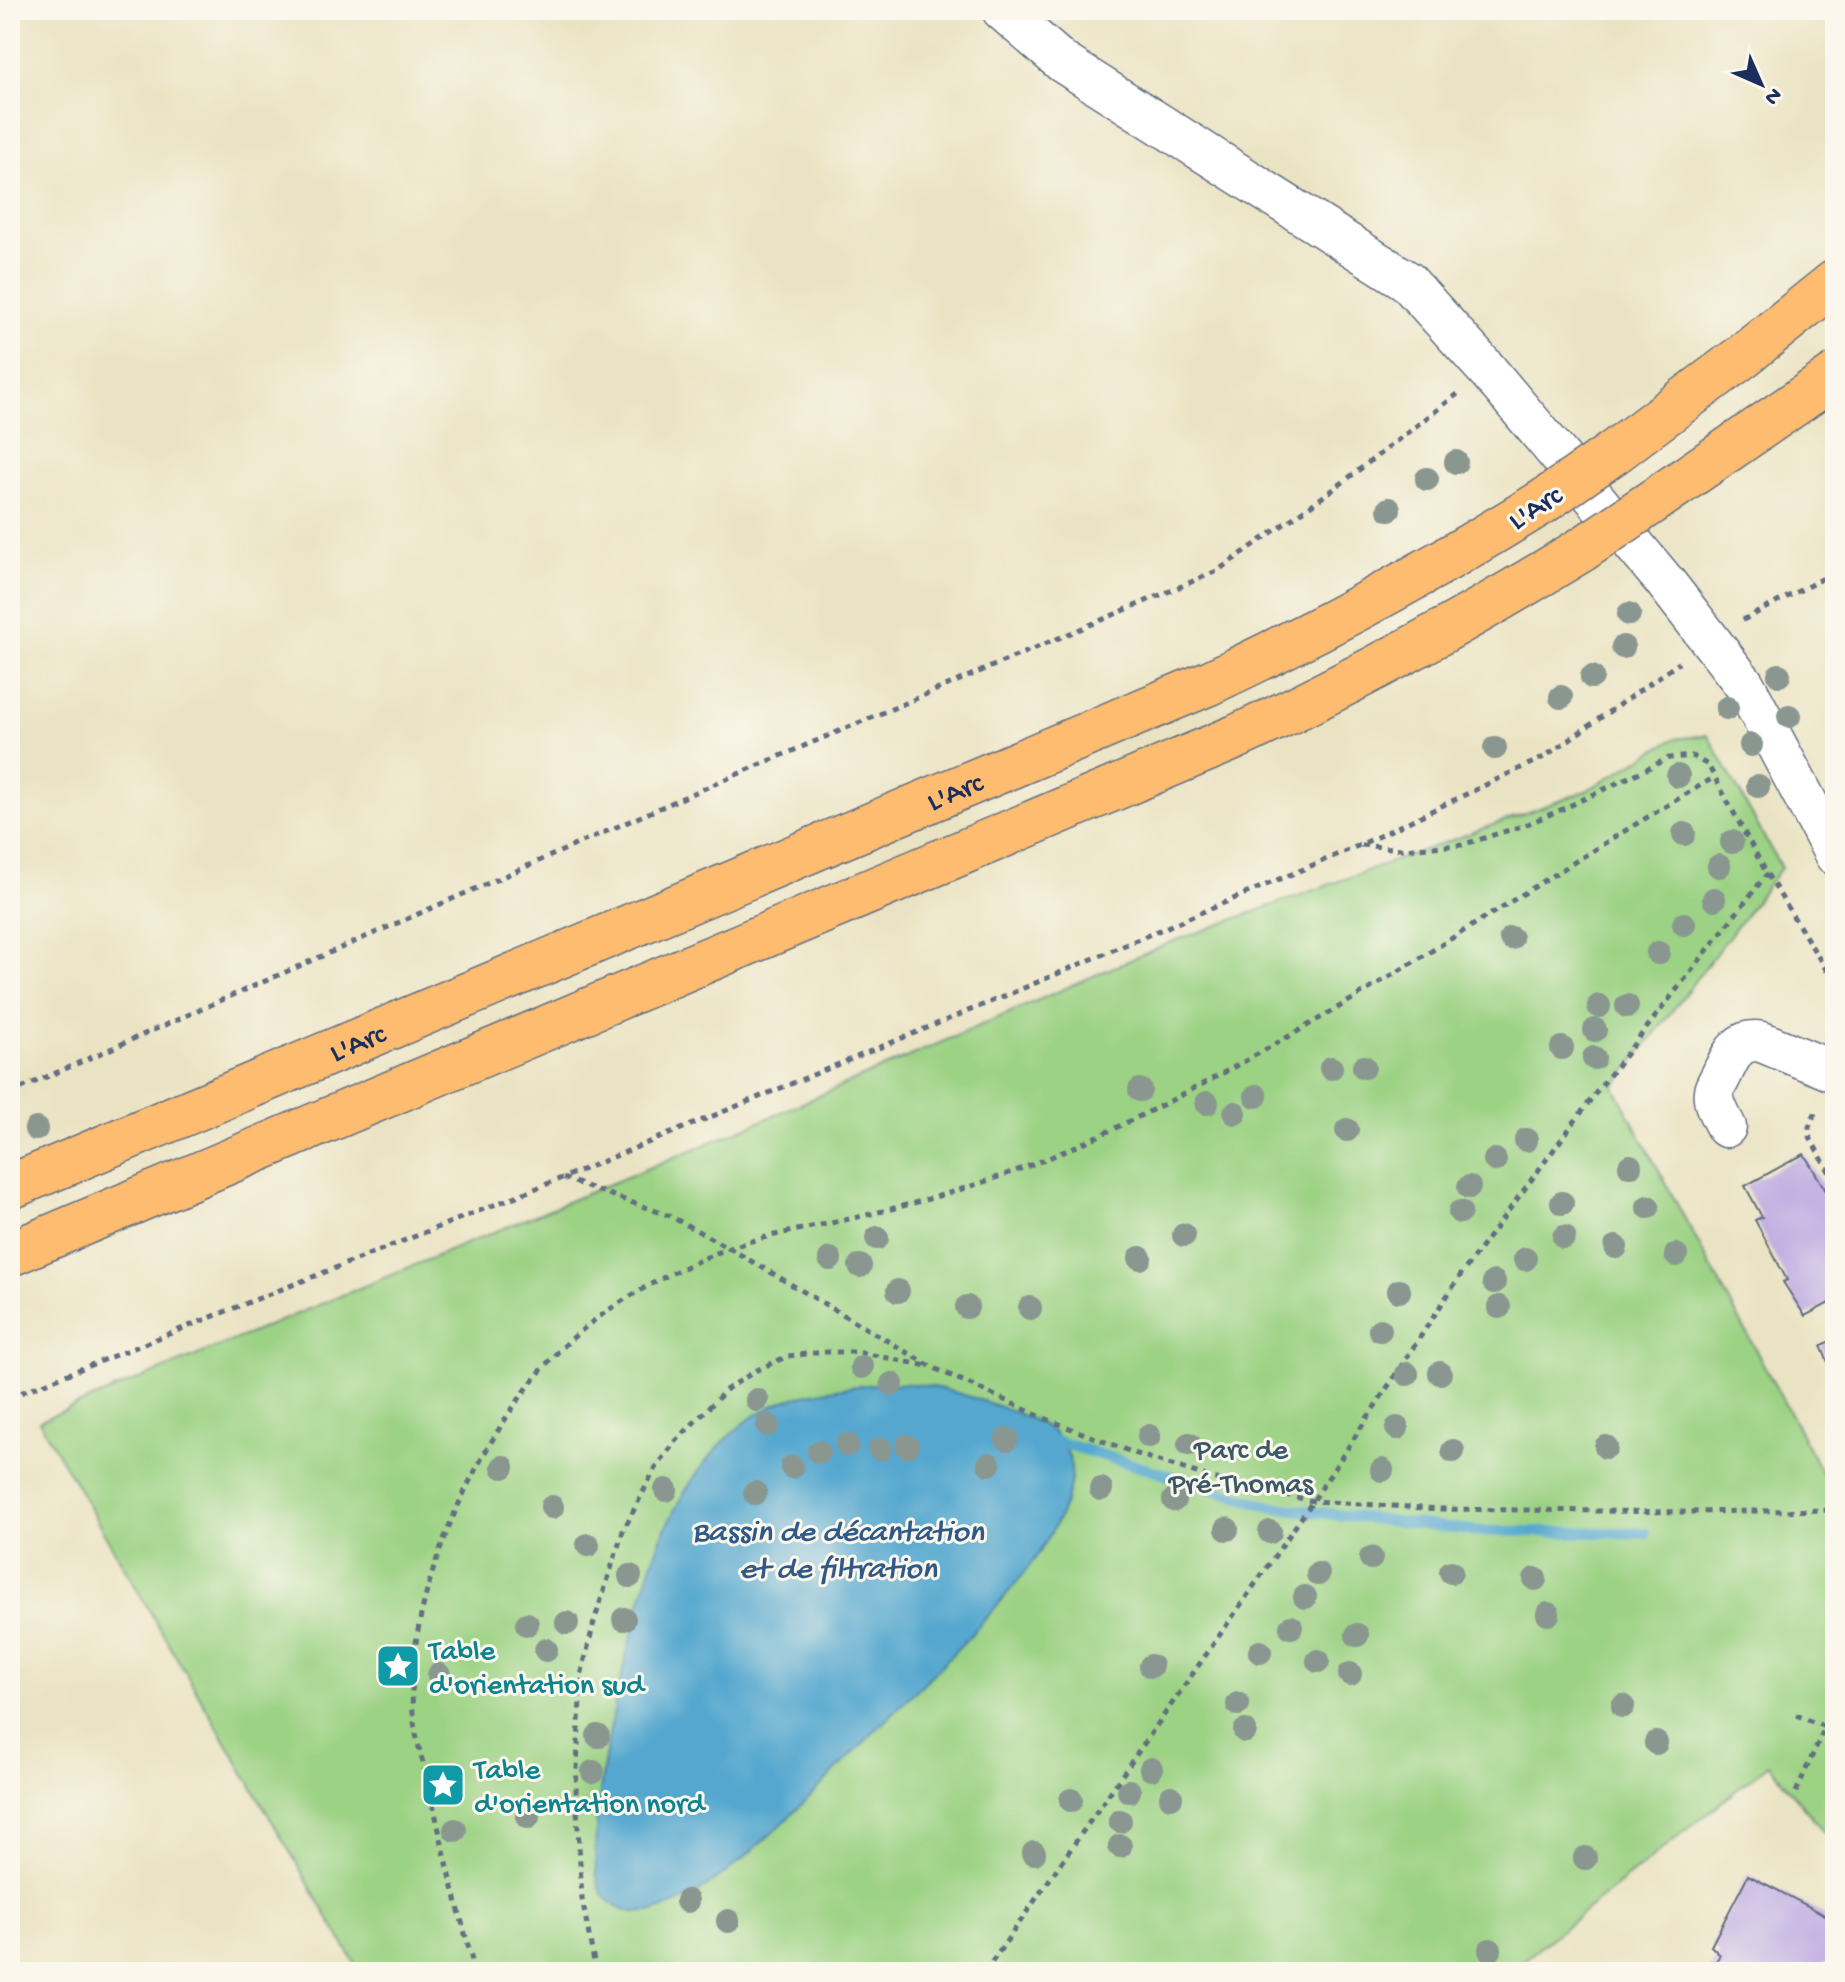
<svg xmlns="http://www.w3.org/2000/svg" width="1845" height="1982" font-family="'Gochi Hand',sans-serif">
<rect width="100%" height="100%" fill="#fbf7ec"/>
<filter id="ink" filterUnits="userSpaceOnUse"><feTurbulence type="fractalNoise" baseFrequency=".0125" numOctaves="2"/><feDisplacementMap in="SourceGraphic" scale="16" xChannelSelector="R" yChannelSelector="G"/><feConvolveMatrix kernelMatrix="1 2 1 2 8 2 1 2 1" color-interpolation-filters="sRGB"/></filter>
<filter id="wash" filterUnits="userSpaceOnUse"><feTurbulence type="fractalNoise" baseFrequency=".006" numOctaves="4" result="noise"/><feDisplacementMap in="SourceGraphic" scale="32" xChannelSelector="R" yChannelSelector="G"/><feGaussianBlur stdDeviation="1.8" result="paint"/><feColorMatrix in="noise" values="0 0 0 0 0 0 0 0 0 0 0 0 0 0 0 0 0 1.4 0 .05"/><feComposite in="paint" operator="in"/></filter>
<g filter="url(#wash)">
<rect width="100%" height="100%" fill="#eae3c3"/>
<polygon fill="#9cd284" stroke="#5c8071" stroke-width="2" points="1708,735 1781,868 1614,1087 1835,1497 1835,1846 1769,1764 1509,1972 360,1972 39,1421 752,1125 1169,943 1586,791 1674,739"/>
<path fill="#54a7cf" stroke="#386b96" stroke-width="2" d="M875 1384C891 1384 907 1383 922 1385 950 1389 1034 1415 1054 1433 1062 1441 1070 1455 1071 1467 1074 1495 1050 1538 1034 1560 986 1625 926 1680 869 1737 818 1788 768 1843 709 1885 688 1900 656 1917 630 1911 618 1908 604 1900 600 1888 578 1832 639 1580 668 1523 686 1486 711 1450 743 1424 780 1394 829 1389 875 1384Z"/>
<g fill="none" stroke-linecap="round" stroke-linejoin="round">
<polyline stroke="#54a7cf" stroke-width="11" points="1049,1439 1272,1507 1476,1531 1645,1533"/>
</g>
<g id="blocks">
<g fill="#bface2">
<polygon points="1804,1154 1835,1206 1835,1300 1805,1316 1783,1282 1787,1280 1755,1220 1762,1217 1745,1186"/>
<polygon points="1835,1338 1835,1378 1821,1346"/>
<polygon points="1748,1875 1835,1920 1835,1959 1803,1972 1709,1972 1720,1955 1711,1946"/>
</g>
</g>
</g>
<g filter="url(#ink)">
<use href="#blocks" fill-opacity="0" stroke="#636e81" stroke-width="2"/>
<g fill="none" stroke-linecap="round" stroke-linejoin="round">
<g stroke="#636e81" stroke-width="43">
<g id="minor">
<polyline points="1002,10 1062,62 1407,281 1488,371 1666,583 1744,684 1835,855"/>
<path d="M1726 1127C1721 1117 1712 1103 1714 1091 1715 1086 1720 1079 1722 1074 1731 1055 1738 1037 1762 1042L1835 1072"/>
</g>
</g>
<g stroke="#636e81" stroke-width="47">
<g id="highway">
<polyline points="1613,453 1743,356 1835,282"/>
<polyline points="1655,500 1835,376"/>
<path id="s1" d="M10 1187 1209 683C1324 629 1433 570 1541 503"/>
<path d="M10 1254 1236 737C1355 682 1469 619 1581 550"/>
</g>
</g>
<g stroke="#636e81" stroke-width="5" stroke-dasharray="6 6" stroke-linecap="butt">
<polyline points="1743,620 1835,572"/>
<polyline points="1361,845 1401,849 1462,845 1525,825 1565,808 1669,758 1692,756 1708,765 1767,874 1835,984"/>
<polyline points="10,1093 712,785 1217,571 1334,489 1459,393"/>
<polyline points="1815,1113 1809,1127 1809,1136 1835,1182"/>
<polyline points="563,1178 670,1216 729,1248 932,1367 1044,1418 1134,1453 1225,1482 1313,1501 1441,1509 1684,1512 1835,1510"/>
<polyline points="10,1397 562,1178 1012,993 1360,845 1544,757 1679,663"/>
<polyline points="1796,1715 1835,1731"/>
<polyline points="1796,1792 1825,1727"/>
<path d="M475 1972C459 1911 443 1851 430 1790 424 1765 415 1738 413 1713 404 1599 471 1454 543 1368 589 1314 659 1276 724 1250 763 1235 816 1227 858 1217 931 1200 1005 1178 1074 1147 1300 1046 1502 901 1715 777"/>
<polyline points="596,1972 582,1899 576,1791 581,1676 594,1622 623,1531 654,1471 675,1442 727,1389 757,1370 788,1356 824,1352 859,1352 927,1366"/>
<polyline points="985,1972 1313,1501 1460,1276 1598,1090 1767,874"/>
</g>
<use href="#minor" stroke="#fff" stroke-width="40"/>
<use href="#highway" stroke="#fdbc70" stroke-width="44"/>
<g stroke="#636e81" stroke-width="47" stroke-linecap="butt">
<g id="highway-bridge">
<polyline points="1541,503 1613,453"/>
<polyline points="1581,550 1655,500"/>
</g>
</g>
<use href="#highway-bridge" stroke="#fdbc70" stroke-width="44"/>
</g>
<g fill="#8a9791">
<circle cx="1456" cy="462" r="12"/>
<circle cx="1427" cy="479" r="12"/>
<circle cx="1389" cy="509" r="12"/>
<circle cx="1629" cy="614" r="12"/>
<circle cx="1623" cy="647" r="12"/>
<circle cx="1779" cy="675" r="12"/>
<circle cx="1592" cy="677" r="12"/>
<circle cx="1561" cy="697" r="12"/>
<circle cx="1727" cy="708" r="12"/>
<circle cx="1789" cy="716" r="12"/>
<circle cx="1751" cy="745" r="12"/>
<circle cx="1495" cy="748" r="12"/>
<circle cx="1678" cy="776" r="12"/>
<circle cx="1758" cy="786" r="12"/>
<circle cx="1684" cy="834" r="12"/>
<circle cx="1732" cy="842" r="12"/>
<circle cx="1719" cy="866" r="12"/>
<circle cx="1714" cy="899" r="12"/>
<circle cx="1684" cy="924" r="12"/>
<circle cx="1511" cy="938" r="12"/>
<circle cx="1658" cy="953" r="12"/>
<circle cx="1599" cy="1006" r="12"/>
<circle cx="1627" cy="1006" r="12"/>
<circle cx="1595" cy="1030" r="12"/>
<circle cx="1562" cy="1048" r="12"/>
<circle cx="1594" cy="1058" r="12"/>
<circle cx="1364" cy="1067" r="12"/>
<circle cx="1331" cy="1068" r="12"/>
<circle cx="1140" cy="1090" r="12"/>
<circle cx="1256" cy="1096" r="12"/>
<circle cx="1207" cy="1103" r="12"/>
<circle cx="1235" cy="1113" r="12"/>
<circle cx="36" cy="1129" r="12"/>
<circle cx="1347" cy="1130" r="12"/>
<circle cx="1526" cy="1140" r="12"/>
<circle cx="1495" cy="1160" r="12"/>
<circle cx="1630" cy="1166" r="12"/>
<circle cx="1469" cy="1187" r="12"/>
<circle cx="1562" cy="1203" r="12"/>
<circle cx="1648" cy="1207" r="12"/>
<circle cx="1460" cy="1212" r="12"/>
<circle cx="1184" cy="1235" r="12"/>
<circle cx="1564" cy="1237" r="12"/>
<circle cx="877" cy="1238" r="12"/>
<circle cx="1616" cy="1247" r="12"/>
<circle cx="1676" cy="1255" r="12"/>
<circle cx="1140" cy="1258" r="12"/>
<circle cx="830" cy="1259" r="12"/>
<circle cx="1525" cy="1259" r="12"/>
<circle cx="860" cy="1266" r="12"/>
<circle cx="1494" cy="1282" r="12"/>
<circle cx="898" cy="1291" r="12"/>
<circle cx="1399" cy="1291" r="12"/>
<circle cx="967" cy="1307" r="12"/>
<circle cx="1499" cy="1307" r="12"/>
<circle cx="1030" cy="1308" r="12"/>
<circle cx="1380" cy="1330" r="12"/>
<circle cx="862" cy="1367" r="12"/>
<circle cx="1440" cy="1373" r="12"/>
<circle cx="1407" cy="1374" r="12"/>
<circle cx="892" cy="1384" r="12"/>
<circle cx="757" cy="1400" r="12"/>
<circle cx="768" cy="1425" r="12"/>
<circle cx="1397" cy="1428" r="12"/>
<circle cx="1149" cy="1436" r="12"/>
<circle cx="1007" cy="1439" r="12"/>
<circle cx="1189" cy="1444" r="12"/>
<circle cx="847" cy="1445" r="12"/>
<circle cx="907" cy="1446" r="12"/>
<circle cx="1606" cy="1447" r="12"/>
<circle cx="880" cy="1449" r="12"/>
<circle cx="1453" cy="1451" r="12"/>
<circle cx="819" cy="1452" r="12"/>
<circle cx="989" cy="1464" r="12"/>
<circle cx="503" cy="1467" r="12"/>
<circle cx="792" cy="1467" r="12"/>
<circle cx="1382" cy="1470" r="12"/>
<circle cx="1101" cy="1489" r="12"/>
<circle cx="666" cy="1490" r="12"/>
<circle cx="755" cy="1493" r="12"/>
<circle cx="1174" cy="1500" r="12"/>
<circle cx="552" cy="1507" r="12"/>
<circle cx="1227" cy="1529" r="12"/>
<circle cx="1270" cy="1532" r="12"/>
<circle cx="588" cy="1545" r="12"/>
<circle cx="1371" cy="1558" r="12"/>
<circle cx="1451" cy="1572" r="12"/>
<circle cx="1318" cy="1574" r="12"/>
<circle cx="630" cy="1576" r="12"/>
<circle cx="1535" cy="1579" r="12"/>
<circle cx="1305" cy="1597" r="12"/>
<circle cx="1548" cy="1614" r="12"/>
<circle cx="624" cy="1619" r="12"/>
<circle cx="567" cy="1623" r="12"/>
<circle cx="527" cy="1624" r="12"/>
<circle cx="1291" cy="1627" r="12"/>
<circle cx="1357" cy="1635" r="12"/>
<circle cx="546" cy="1650" r="12"/>
<circle cx="1260" cy="1652" r="12"/>
<circle cx="1318" cy="1661" r="12"/>
<circle cx="1151" cy="1666" r="12"/>
<circle cx="1350" cy="1674" r="12"/>
<circle cx="439" cy="1675" r="12"/>
<circle cx="1238" cy="1704" r="12"/>
<circle cx="1623" cy="1706" r="12"/>
<circle cx="1245" cy="1731" r="12"/>
<circle cx="598" cy="1736" r="12"/>
<circle cx="1656" cy="1743" r="12"/>
<circle cx="1151" cy="1769" r="12"/>
<circle cx="593" cy="1772" r="12"/>
<circle cx="1129" cy="1791" r="12"/>
<circle cx="1171" cy="1797" r="12"/>
<circle cx="1071" cy="1800" r="12"/>
<circle cx="528" cy="1817" r="12"/>
<circle cx="1120" cy="1821" r="12"/>
<circle cx="455" cy="1830" r="12"/>
<circle cx="1120" cy="1846" r="12"/>
<circle cx="1034" cy="1853" r="12"/>
<circle cx="1585" cy="1858" r="12"/>
<circle cx="687" cy="1901" r="12"/>
<circle cx="728" cy="1921" r="12"/>
<circle cx="1490" cy="1950" r="12"/>
</g>
</g>
<defs>
<g id="sight-square" transform="scale(2.3)"><rect x="-9" y="-9" width="18" height="18" rx="4" fill="#0f9aa8" stroke="#fbf7ec"/><path d="M0-6L1.8-2.2L6-1.7L2.9 1.2L3.7 5.4L0 3.3L-3.7 5.4L-2.9 1.2L-6-1.7L-1.8-2.2Z" fill="#fff"/></g>
</defs>
<g fill-rule="evenodd">
<use href="#sight-square" x="398" y="1666"/>
<use href="#sight-square" x="443" y="1785"/>
</g>
<g text-anchor="middle" stroke-width="6" stroke-linejoin="round" paint-order="stroke">
<g font-size="30" fill="#1b2f5e" stroke="#fbf7ec">
<text transform="translate(1534 506) rotate(-33)" y="10">L'Arc</text>
<text dy="10" stroke="none"><textPath href="#s1" startOffset="1024">L'Arc</textPath></text>
<text dy="10" stroke="none"><textPath href="#s1" startOffset="376">L'Arc</textPath></text>
</g>
<g font-size="30" fill="#3b5868" stroke="#fbf7ec">
<text x="1241" y="1458">Parc de<tspan x="1241" dy="34">Pré-Thomas</tspan></text>
</g>
<g font-size="30" fill="#0d838f" stroke="#fbf7ec" text-anchor="start">
<text x="429" y="1659">Table<tspan x="429" dy="34">d'orientation sud</tspan></text>
<text x="474" y="1778">Table<tspan x="474" dy="34">d'orientation nord</tspan></text>
</g>
<g font-size="32" font-style="italic" fill="#2f5986" stroke="#fbf7ec">
<text x="838" y="1540">Bassin de décantation<tspan x="838" dy="37">et de filtration</tspan></text>
</g>
</g>
<rect width="1845" height="1982" fill="none" stroke="#fbf7ec" stroke-width="40"/>
<g transform="translate(1761 84) rotate(135)" stroke="#fbf7ec" stroke-width="6" paint-order="stroke">
<path d="M0-6L14 30L0 20L-14 30Z" fill="#1b2f5e"/>
<text y="-12" font-size="22" font-weight="bold" text-anchor="middle" fill="#1b2f5e">N</text>
</g>
</svg>
